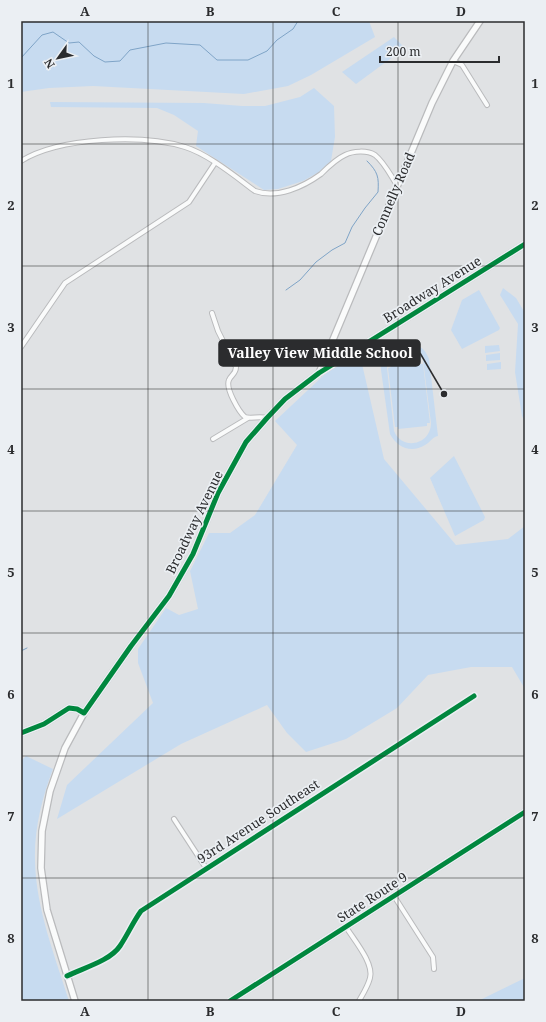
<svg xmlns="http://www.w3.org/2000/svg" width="546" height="1022" font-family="'Noto Serif',serif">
<rect width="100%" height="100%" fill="#e0e2e4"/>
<g fill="#c7dbf0" fill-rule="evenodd">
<polygon points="21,21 369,21 375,37 311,75 288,86 244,94 93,86 49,88 21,92"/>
<polygon points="394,37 405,48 356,84 342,72"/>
<polygon points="314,88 334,106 335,137 331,161 319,172 303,181 278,189 264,190 196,146 198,131 174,115 157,108 51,107 50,102 204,103 242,106 265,106 300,97"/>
<polygon points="503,288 516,298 525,313 525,422 522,416 515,372 518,324 500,295"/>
<polygon points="479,290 500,328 499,330 462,349 451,330 462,300"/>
<path d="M405 341C417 343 425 348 429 359L438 436C432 437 431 442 425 445 411 454 397 447 390 434L381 370C380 354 389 344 405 341ZM406 347 416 350 423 360 431 423C431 445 402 451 394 431L387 368C387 356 394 348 406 347Z"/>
<polygon points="499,345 500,351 485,353 485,346"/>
<polygon points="359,351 384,459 456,545 508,539 525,526 525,689 512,667 471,667 428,675 397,708 346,739 306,752 287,733 267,705 181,744 57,819 67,785 153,703 138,663 138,649 166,608 179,615 198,609 190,571 209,533 230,533 255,515 297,445 275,421 341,359"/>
<polygon points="500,353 500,360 486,361 486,355"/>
<polygon points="419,361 420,364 423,364 430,423 427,423 427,426 398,429 398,427 395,427 388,368 391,367 391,365"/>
<polygon points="501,362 501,369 487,370 487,364"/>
<polygon points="454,456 485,517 484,520 455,536 430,478"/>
<path d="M26 756 53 769C42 798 34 829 35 861 36 909 55 956 69 1001H21V761Z"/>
<polygon points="525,978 525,1001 478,1001"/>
</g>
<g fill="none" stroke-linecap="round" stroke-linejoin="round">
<g stroke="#7fa4c7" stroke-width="1">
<polyline points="21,58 42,35 53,32 69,43 79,42 94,56 105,62 120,61 130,50 166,43 200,45 217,60 248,60 267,51 277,40 293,29 298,21"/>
<path d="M286 290 300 280 316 262 332 250 345 243 352 227 365 208 378 192C379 177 378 172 367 161"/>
<polyline points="21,651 27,648"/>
</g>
<g stroke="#babbbd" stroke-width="6">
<g id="street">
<polyline points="453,61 462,65 487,105"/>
<path d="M21 161C60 137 142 134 185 147 208 154 236 177 255 191 277 199 303 187 321 174 328 167 336 159 345 155 353 151 367 150 375 155 384 162 391 176 397 185"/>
<path d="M212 313 218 331 236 367C236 374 231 375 229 380 225 388 239 412 245 417 251 419 259 416 267 418"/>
<polyline points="21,347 65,283 189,202 215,163"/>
<polyline points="213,439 248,418"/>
<polyline points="174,819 206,868"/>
<polyline points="394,896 433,957 434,969"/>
<path d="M346 927C354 940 374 963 370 978 368 986 363 994 359 1001"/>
<path d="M67 976C83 968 110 961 120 946 128 934 133 922 141 911L474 696"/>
</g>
</g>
<g stroke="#babbbd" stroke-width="8">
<g id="secondary">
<polyline points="319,373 432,103 453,61 480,21"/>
<polyline points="21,733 44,724 69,708 77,709 84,713"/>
<polyline points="75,1001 47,910 41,868 42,831 50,791 58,768 65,748 84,713 131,646 169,596 193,554 218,493 246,442 267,418 285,399 319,373 525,244"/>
</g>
</g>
<g stroke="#bebfc0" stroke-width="8">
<polyline id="primary" points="230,1001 525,812"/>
</g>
<use href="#street" stroke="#fafbfb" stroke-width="4"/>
<use href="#secondary" stroke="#fafbfb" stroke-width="5.5"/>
<use href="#primary" stroke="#eef1f5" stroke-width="6"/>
<g stroke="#ebeff3" stroke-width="8">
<g id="cycleway">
<polyline points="21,733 44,724 69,708 77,709 84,713 131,646 169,596 193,554 218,493 246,442 267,418 285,399 319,373 525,244"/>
<path d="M67 976C83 968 110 961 120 946 128 934 133 922 141 911L474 696"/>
<polyline points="230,1001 525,812"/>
</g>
</g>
<use href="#cycleway" stroke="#00873e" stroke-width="5"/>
</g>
<path fill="none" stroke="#2b2c2e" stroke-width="1" stroke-opacity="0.55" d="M148 21V1001M273 21V1001M398 21V1001M21 144H525M21 266H525M21 389H525M21 511H525M21 633H525M21 756H525M21 878H525"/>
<g text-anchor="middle" stroke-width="3.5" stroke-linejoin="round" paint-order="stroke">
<g font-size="13" fill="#2b2c2e" stroke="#ebeff3">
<text transform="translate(393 194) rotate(-67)" y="5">Connelly Road</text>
<text transform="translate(432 289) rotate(-32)" y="5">Broadway Avenue</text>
<text transform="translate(194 522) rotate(-64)" y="5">Broadway Avenue</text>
<text transform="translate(258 821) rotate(-33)" y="5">93rd Avenue Southeast</text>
<text transform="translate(372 897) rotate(-33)" y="5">State Route 9</text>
</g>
</g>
<path fill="none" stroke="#2b2c2e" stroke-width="1.5" d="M444 394L420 353"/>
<circle fill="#2b2c2e" stroke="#ebeff3" stroke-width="1.5" cx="444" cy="394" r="4"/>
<rect fill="#2b2c2e" stroke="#2b2c2e" stroke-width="1.5" x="219" y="340" width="201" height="26" rx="4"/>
<g font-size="14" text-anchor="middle" font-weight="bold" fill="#fff">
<text x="320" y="358">Valley View Middle School</text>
</g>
<rect width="546" height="1022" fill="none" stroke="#ebeff3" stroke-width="44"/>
<g transform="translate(58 58) rotate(237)" stroke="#ebeff3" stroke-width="3" paint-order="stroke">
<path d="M0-3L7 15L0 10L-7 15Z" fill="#2b2c2e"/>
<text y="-6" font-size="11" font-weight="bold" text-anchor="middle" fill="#2b2c2e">N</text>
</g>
<path d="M380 56v6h119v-6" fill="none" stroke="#2b2c2e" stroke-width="2"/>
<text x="386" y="56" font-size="12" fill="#2b2c2e" stroke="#ebeff3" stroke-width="3" paint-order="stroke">200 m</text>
<rect x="22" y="22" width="502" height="978" fill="none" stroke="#2b2c2e" stroke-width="1.5"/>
<g font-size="13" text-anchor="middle" font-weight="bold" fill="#2b2c2e">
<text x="85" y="16">A</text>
<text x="210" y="16">B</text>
<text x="336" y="16">C</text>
<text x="461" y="16">D</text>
<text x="11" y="88">1</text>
<text x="535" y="88">1</text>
<text x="11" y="210">2</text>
<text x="535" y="210">2</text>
<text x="11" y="332">3</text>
<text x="535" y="332">3</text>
<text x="11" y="454">4</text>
<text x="535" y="454">4</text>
<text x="11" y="577">5</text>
<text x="535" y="577">5</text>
<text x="11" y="699">6</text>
<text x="535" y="699">6</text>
<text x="11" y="821">7</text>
<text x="535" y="821">7</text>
<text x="11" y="943">8</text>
<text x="535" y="943">8</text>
<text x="85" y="1016">A</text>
<text x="210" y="1016">B</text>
<text x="336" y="1016">C</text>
<text x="461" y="1016">D</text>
</g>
</svg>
